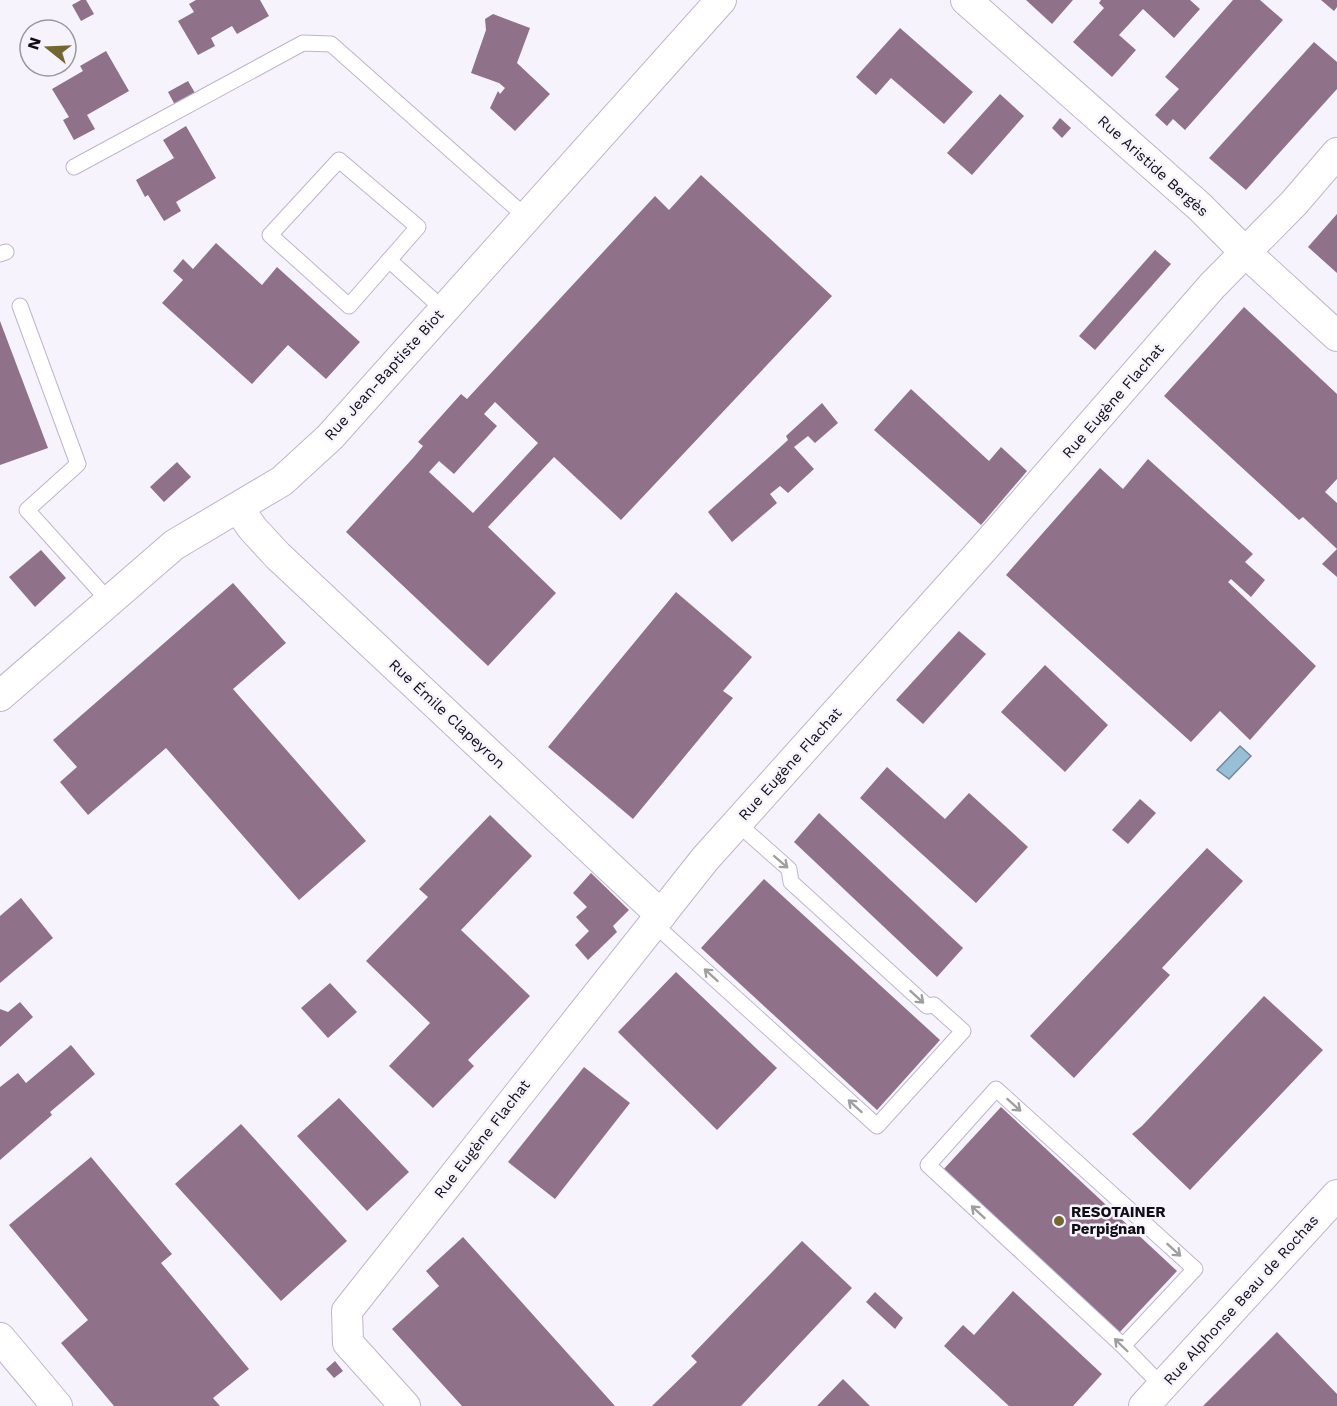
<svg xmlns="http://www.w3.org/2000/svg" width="1337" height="1406" font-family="'Work Sans',sans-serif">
<rect width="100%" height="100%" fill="#f6f3fd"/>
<polygon fill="#99bfd7" stroke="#708a9d" stroke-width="1.5" points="1240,746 1251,756 1229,779 1217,770"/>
<g fill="#8f718a" fill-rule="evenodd">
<polygon points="81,0 86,0 94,14 81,21 72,5"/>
<polygon points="196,0 260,0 269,16 237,34 232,26 211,38 215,46 198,55 178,21 194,12 189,4"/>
<polygon points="1026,0 1073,0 1052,24"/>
<polygon points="1101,0 1190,0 1200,9 1174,38 1143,9 1119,35 1136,50 1112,77 1073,42 1104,8 1099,3"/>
<polygon points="1233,0 1260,0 1283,20 1185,130 1173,119 1167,126 1155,115 1179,89 1165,77"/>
<polygon points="1321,0 1337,0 1337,7 1334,11"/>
<polygon points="493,14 530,28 517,63 550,94 515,131 490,108 498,91 500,94 505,88 499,83 471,73 486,30 485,19"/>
<polygon points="900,28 973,92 944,124 891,78 876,95 856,77"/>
<polygon points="1314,42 1337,62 1337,89 1246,190 1209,158"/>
<polygon points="106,51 129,91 87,115 95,129 74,140 63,120 69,117 52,89 83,71 80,66"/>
<polygon points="188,81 195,93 175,105 168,92"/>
<polygon points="1000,94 1024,116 972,175 947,153"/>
<polygon points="1060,118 1071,128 1062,138 1052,128"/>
<polygon points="186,126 216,178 176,202 181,211 164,221 148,195 145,197 136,180 174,158 163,140"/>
<path d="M701 175 832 296 621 520 554 457 488 527 556 593 488 666 346 532 413 458 423 446 418 442 461 394 467 399 655 196 669 210ZM495 402 538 443 473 513 429 472 439 461 454 474 497 426 484 414Z"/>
<polygon points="1337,214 1337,273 1308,247"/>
<polygon points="216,243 262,285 277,267 360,342 326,379 288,345 252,384 162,303 183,280 173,271 183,259 193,269"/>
<polygon points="1155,250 1171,264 1095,350 1079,336"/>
<polygon points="1244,307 1337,394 1337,479 1325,492 1337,503 1337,549 1303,517 1299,520 1164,396"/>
<polygon points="0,321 48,448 0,465"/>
<polygon points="911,389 989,461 1001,447 1027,471 981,525 874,430"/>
<polygon points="822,403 838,423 815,443 808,436 794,447 814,469 788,493 780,486 770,494 777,503 732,542 708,512 788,440 786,436"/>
<polygon points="1148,459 1253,554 1245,562 1265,580 1251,597 1231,579 1228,582 1316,666 1250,740 1220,711 1191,742 1006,575 1100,468 1123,489"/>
<polygon points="177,462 191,477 164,502 150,487"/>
<polygon points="1337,549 1337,577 1322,564"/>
<polygon points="41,550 66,578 35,607 9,577"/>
<polygon points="233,583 286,643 233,689 366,841 299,900 166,748 88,815 60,782 77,767 53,740"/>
<polygon points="676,592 752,657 723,691 733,698 633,819 548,747"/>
<polygon points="959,631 986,654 923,724 896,700"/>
<polygon points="1045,665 1108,725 1065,772 1001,712"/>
<polygon points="887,767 945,819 969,793 1028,847 976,903 860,798"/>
<polygon points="1140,799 1156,813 1128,844 1112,830"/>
<polygon points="819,813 963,948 937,977 794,842"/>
<polygon points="490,815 532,856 461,930 530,996 468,1060 474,1066 433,1108 389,1066 430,1023 366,961 428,897 419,889"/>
<polygon points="1207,848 1243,881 1162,968 1170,975 1074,1078 1030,1036"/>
<polygon points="591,873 629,910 613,926 617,932 588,960 575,945 589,931 576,917 587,907 573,893"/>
<polygon points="764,879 940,1040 877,1110 701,948"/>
<polygon points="21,898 53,938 0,983 0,916"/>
<polygon points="676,972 777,1068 717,1130 618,1032"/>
<polygon points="330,983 357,1012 328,1038 301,1008"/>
<polygon points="1264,996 1323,1050 1190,1190 1132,1134 1142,1126"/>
<polygon points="20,1002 33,1017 0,1047 0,1009 8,1012"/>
<polygon points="71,1045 95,1074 50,1112 52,1115 0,1160 0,1087 18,1073 26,1083"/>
<polygon points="584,1067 630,1103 555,1199 508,1162"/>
<polygon points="339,1098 409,1172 367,1211 297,1136"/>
<polygon points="1001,1107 1177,1271 1118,1334 942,1171"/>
<polygon points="241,1124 347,1241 281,1301 175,1184"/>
<polygon points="91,1157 172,1254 161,1263 249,1369 213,1398 220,1406 114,1406 61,1343 88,1320 9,1225"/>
<polygon points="463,1237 615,1406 462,1406 392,1329 439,1286 426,1271"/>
<polygon points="802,1241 852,1288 741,1406 652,1406 697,1362 691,1356"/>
<polygon points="1013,1291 1102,1374 1073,1406 1009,1406 944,1346 963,1325 974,1335"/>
<polygon points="875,1292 903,1318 895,1329 866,1302"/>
<polygon points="1277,1332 1337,1394 1337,1406 1203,1406"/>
<polygon points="335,1361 343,1371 334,1378 326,1369"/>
<polygon points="843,1379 870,1406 817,1406"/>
</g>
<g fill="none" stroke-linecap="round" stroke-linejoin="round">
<g stroke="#bdb5ce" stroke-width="17">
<g id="service">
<polygon points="339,160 418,227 349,306 270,235"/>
<polyline points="74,167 303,43 331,44 525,216"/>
<polyline points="0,254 6,252"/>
<polyline points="389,260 443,309"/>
<polyline points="20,306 78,464 27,510 109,601"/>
<polyline points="654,924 877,1126 963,1031 934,1005 927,1006 791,882 789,869 737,823"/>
<polyline points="1123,1346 1195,1269 996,1089 928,1165 1123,1346 1162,1386"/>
</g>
</g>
<g stroke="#bdb5ce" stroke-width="32">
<g id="minor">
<polyline points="966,0 1200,207 1246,253 1337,336"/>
<polyline points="238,508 253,529 278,556 661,915"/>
<polyline points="0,696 174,545 282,481 330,437 721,0"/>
<polyline points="0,1338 57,1406"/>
<polyline points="405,1406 348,1343 347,1311 705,859 983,549 1212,286 1294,203 1337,153"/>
<polyline points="1144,1406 1337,1195"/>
</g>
</g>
<use href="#service" stroke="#fff" stroke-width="15"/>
<use href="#minor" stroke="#fff" stroke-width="30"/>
</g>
<defs><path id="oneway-shaft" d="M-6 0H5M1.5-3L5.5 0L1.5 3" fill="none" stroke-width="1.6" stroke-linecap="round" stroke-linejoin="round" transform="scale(1.5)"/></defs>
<g stroke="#9f9ea1">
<use href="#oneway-shaft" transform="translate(781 862) rotate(41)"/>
<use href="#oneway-shaft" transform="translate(711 975) rotate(-138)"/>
<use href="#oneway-shaft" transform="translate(917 997) rotate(42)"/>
<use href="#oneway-shaft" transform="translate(1014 1105) rotate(42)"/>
<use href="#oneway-shaft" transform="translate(855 1106) rotate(-138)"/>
<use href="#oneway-shaft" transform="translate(978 1212) rotate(-137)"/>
<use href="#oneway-shaft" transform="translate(1174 1250) rotate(42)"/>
<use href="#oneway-shaft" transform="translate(1121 1345) rotate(-136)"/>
</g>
<circle fill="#736734" stroke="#f6f3fd" stroke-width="2" cx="1059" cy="1221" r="6"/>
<g text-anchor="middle" stroke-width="5" stroke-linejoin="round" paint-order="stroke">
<g font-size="15" fill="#100d15" stroke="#f6f3fd">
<text transform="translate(1153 166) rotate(42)" y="5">Rue Aristide Bergès</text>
<text transform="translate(384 375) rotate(-48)" y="5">Rue Jean-Baptiste Biot</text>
<text transform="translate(1113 401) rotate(-49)" y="5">Rue Eugène Flachat</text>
<text transform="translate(447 714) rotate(43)" y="5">Rue Émile Clapeyron</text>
<text transform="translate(790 764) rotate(-48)" y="5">Rue Eugène Flachat</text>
<text transform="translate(482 1139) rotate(-52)" y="5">Rue Eugène Flachat</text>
<text transform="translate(1241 1300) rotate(-48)" y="5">Rue Alphonse Beau de Rochas</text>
</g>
<g font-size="15" font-weight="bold" fill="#100d15" stroke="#f6f3fd" text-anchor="start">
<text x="1071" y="1217">RESOTAINER<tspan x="1071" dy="17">Perpignan</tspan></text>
</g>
</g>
<g transform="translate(48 48) rotate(288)"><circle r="28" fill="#f6f3fd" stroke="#9a97a0" stroke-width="1.5"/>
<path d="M0-4.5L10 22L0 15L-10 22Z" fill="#736734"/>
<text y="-9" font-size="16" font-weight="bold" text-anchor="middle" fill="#100d15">N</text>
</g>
</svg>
